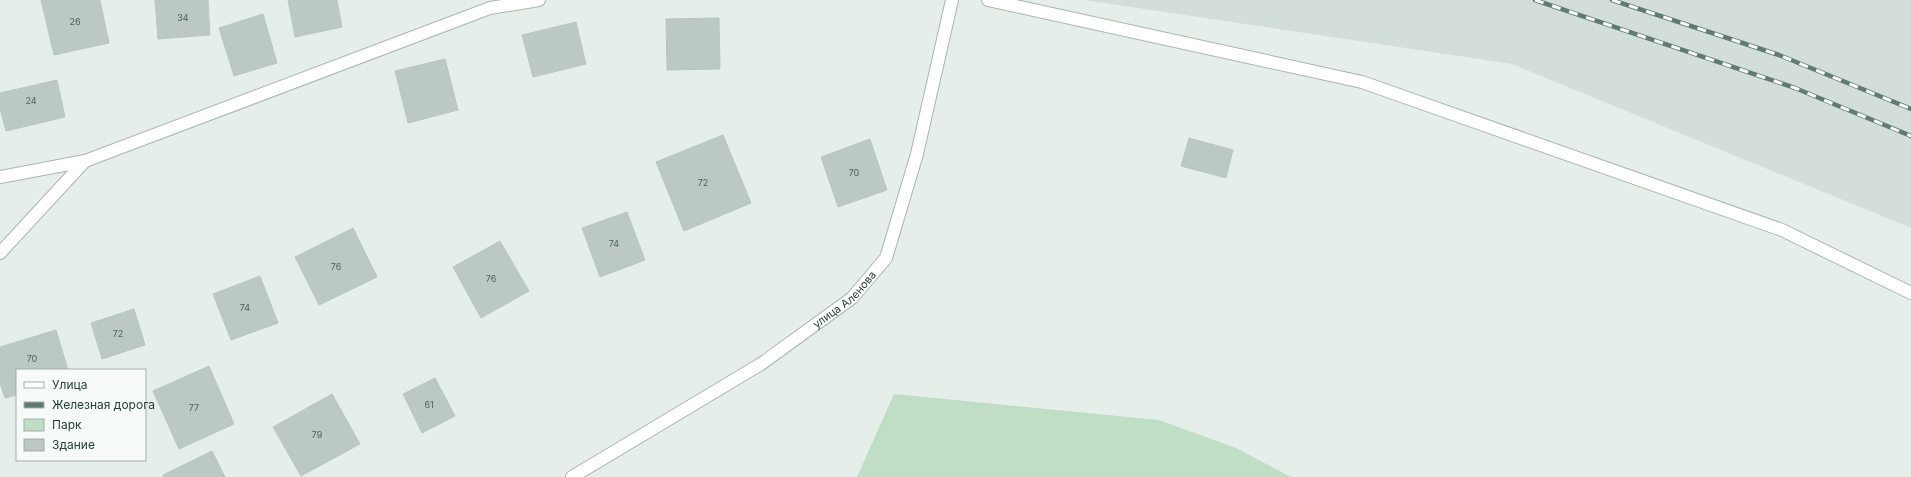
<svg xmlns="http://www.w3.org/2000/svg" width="1911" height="477" font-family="Inter,sans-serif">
<rect width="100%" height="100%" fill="#e6eee9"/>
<polygon fill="#d4ded8" points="1084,0 1911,0 1911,228 1512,64"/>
<polygon fill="#c0dec5" points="894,394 1159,420 1236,448 1291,477 857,477"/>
<g fill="#bbc9c2" stroke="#b8c7c0">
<polygon points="41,0 100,0 109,43 54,55"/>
<polygon points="155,0 208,0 210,35 158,39"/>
<polygon points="288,0 337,0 342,27 295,37"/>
<polygon points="263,14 277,63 234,76 219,28"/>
<polygon points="719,18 720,69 667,70 666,19"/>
<polygon points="576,22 586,64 533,77 522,35"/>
<polygon points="445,59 458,110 408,123 395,71"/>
<polygon points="57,80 65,117 6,131 0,108 0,93"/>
<polygon points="723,135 751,203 684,231 656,162"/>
<polygon points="1189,138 1233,150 1226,178 1181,166"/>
<polygon points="870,139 887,190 838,207 821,157"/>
<polygon points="627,212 645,260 600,277 582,228"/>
<polygon points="353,228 377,277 319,305 295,257"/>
<polygon points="500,241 529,291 481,318 453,267"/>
<polygon points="260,276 278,323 231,340 213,294"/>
<polygon points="134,309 145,345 102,359 91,323"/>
<polygon points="56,330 68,370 17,370 17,395 5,398 0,383 0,347"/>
<polygon points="209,366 234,424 179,449 153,391"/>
<polygon points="435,378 455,416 422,433 403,394"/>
<polygon points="332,394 360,444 301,476 273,427"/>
<polygon points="212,451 225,477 164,477 163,475"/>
</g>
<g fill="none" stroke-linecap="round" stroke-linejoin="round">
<g stroke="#a8b6b0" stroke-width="14">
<g id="street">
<polyline points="988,0 1362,82 1782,230 1911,293"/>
<polyline points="0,177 85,161 490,8 539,0"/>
<polyline points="0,253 85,161"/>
<path id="s1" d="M572 477 761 364 852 298 886 258 917 154 952 0"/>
</g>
</g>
<use href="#street" stroke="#fff" stroke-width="12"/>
<g stroke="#607b71" stroke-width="4.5">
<g id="rail">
<polyline points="1535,0 1795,88 1911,136"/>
<polyline points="1612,0 1779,55 1911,109"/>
</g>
</g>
<use href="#rail" stroke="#f6faf8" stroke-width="3" stroke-dasharray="9" stroke-linecap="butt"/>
</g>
<g text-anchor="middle" stroke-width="3" stroke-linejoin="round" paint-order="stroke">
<g font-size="9" fill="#4a6259">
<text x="183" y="21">34</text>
<text x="75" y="25">26</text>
<text x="31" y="104">24</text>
<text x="854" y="176">70</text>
<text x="703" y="186">72</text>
<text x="614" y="247">74</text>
<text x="336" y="270">76</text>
<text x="491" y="282">76</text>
<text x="245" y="311">74</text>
<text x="118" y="337">72</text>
<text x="32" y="362">70</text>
<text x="429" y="408">61</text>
<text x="194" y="411">77</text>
<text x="317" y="438">79</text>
</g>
<g font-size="11" fill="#253f36" stroke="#f6faf8">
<text dy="4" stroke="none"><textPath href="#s1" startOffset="326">улица Аленова</textPath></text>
</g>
</g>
<rect x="16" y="369" width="130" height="92" fill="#f6faf8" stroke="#a2afaa"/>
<rect x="24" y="382" width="20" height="6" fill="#ffffff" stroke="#a2afaa"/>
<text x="52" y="389" font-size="12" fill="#253f36">Улица</text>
<rect x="24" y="402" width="20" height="6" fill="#607b71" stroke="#a2afaa"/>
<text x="52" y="409" font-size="12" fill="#253f36">Железная дорога</text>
<rect x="24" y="419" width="20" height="12" fill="#c0dec5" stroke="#a2afaa"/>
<text x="52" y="429" font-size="12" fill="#253f36">Парк</text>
<rect x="24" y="439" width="20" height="12" fill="#bbc9c2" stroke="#a2afaa"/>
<text x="52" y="449" font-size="12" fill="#253f36">Здание</text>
</svg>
